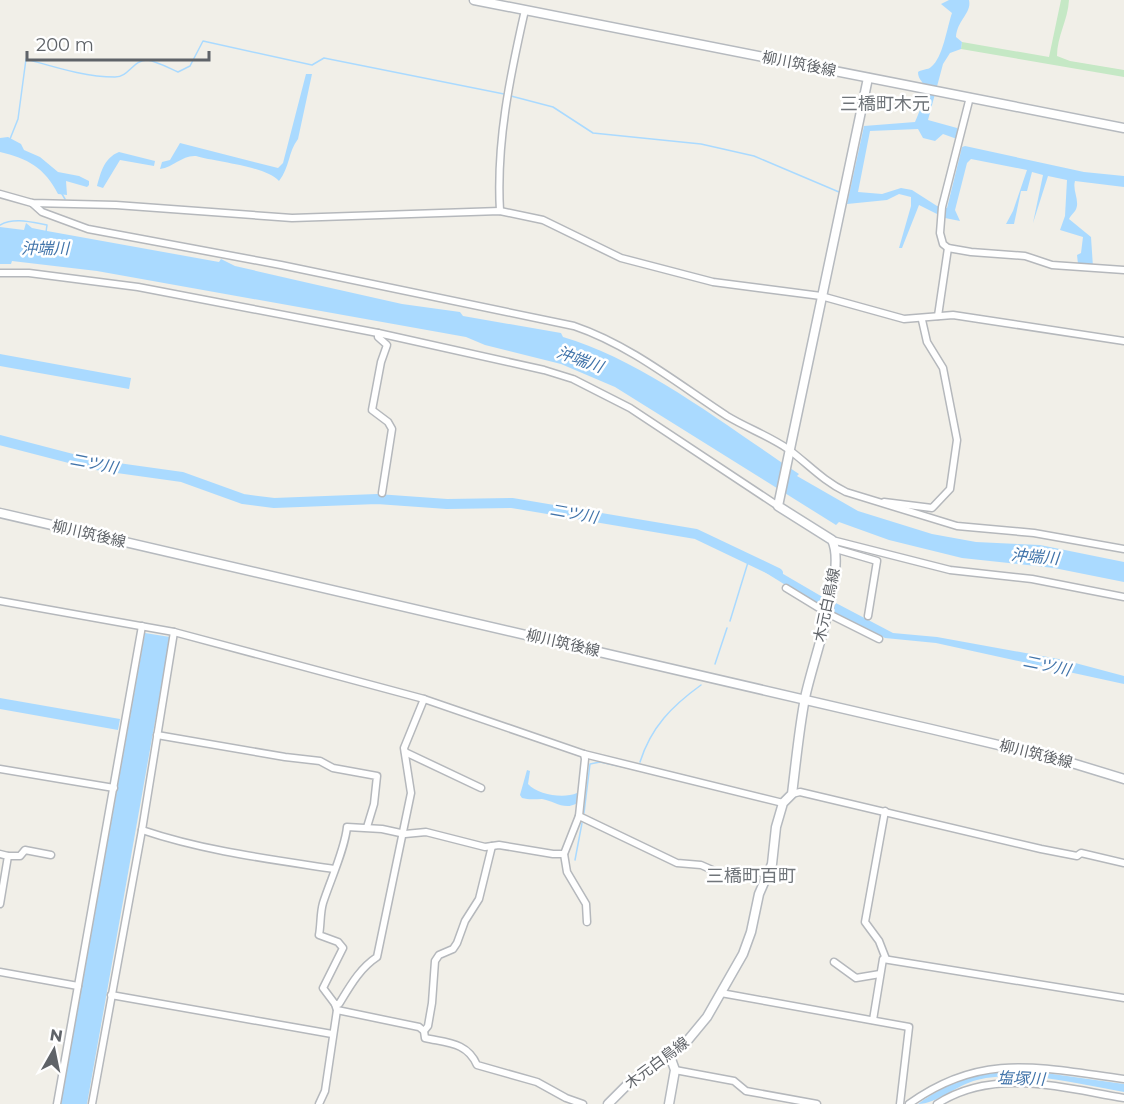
<svg xmlns="http://www.w3.org/2000/svg" width="1124" height="1104" font-family="Montserrat,'Noto Sans JP',sans-serif">
<rect width="100%" height="100%" fill="#f1efe8"/>
<path fill="#c5e8c5" d="M1061 0H1069C1068 20 1057 36 1057 56L1070 61 1124 70V77L961 49 962 42 1049 57Z"/>
<g fill="#aadaff">
<path d="M949 0H969C972 13 957 20 956 37L962 42 961 49 950 53 943 64 928 120 957 128 960 132 957 139 943 134 935 141 923 138 918 129 870 131 858 192 882 194 901 188 912 190 937 206 947 208 962 147 965 146 1084 172 1124 176V187L1075 181C1072 191 1081 202 1075 211 1073 214 1070 216 1069 219L1091 237 1093 267 1078 264 1077 255 1081 253 1083 237 1060 230 1065 216 1067 180 1048 176 1033 223 1043 175 1032 172 1027 191H1021L1014 224H1006L1013 211 1027 170 971 159 967 163 955 210 960 221 945 218 919 205 902 248H899L911 206V197L899 194 887 200 847 204 864 126 915 122C919 112 926 97 924 86 922 80 918 79 918 72 922 69 928 70 931 67 943 58 947 27 952 13L941 4Z"/>
<path d="M306 74H312L298 139C288 152 290 167 279 181 266 166 216 162 196 156 182 155 174 167 160 169L162 162 170 160 180 143 278 168 283 163Z"/>
<path d="M8 137 21 144 24 150 40 157 58 172 79 176 89 181V185L87 187 66 181 67 195 58 194C45 168 27 158 0 152V138Z"/>
<path d="M119 152 155 161 154 166 120 160 103 188 97 186C101 172 104 158 119 152Z"/>
<path d="M26 223 32 228 47 231 219 262 221 259 235 266 313 284 402 304 460 312 463 316 561 333 563 337C643 360 729 428 799 474L797 476 858 511 932 534 976 542 1040 545 1124 562V582L1054 568 962 558 889 540 839 522 836 525 615 387 561 364 485 345 466 337 97 271 12 261 11 264H0V227L24 230Z"/>
<polygon points="0,354 131,378 129,389 0,366"/>
<polygon points="766,564 826,599 824,609 763,571"/>
<polygon points="834,602 893,633 937,637 1064,660 1124,676 1124,684 936,643 885,638 832,612"/>
<polygon points="145,633 170,637 87,1104 61,1104"/>
<polygon points="0,698 120,719 118,730 0,709"/>
<path d="M527 770 530 771 528 784C538 795 564 799 577 793V803C565 811 554 801 542 799 535 799 529 800 522 798L520 795Z"/>
<path d="M1024 1070 1124 1084V1092C1077 1084 1024 1069 977 1080 957 1085 936 1104 918 1104 951 1080 983 1070 1024 1070Z"/>
</g>
<g fill="none" stroke-linecap="round" stroke-linejoin="round">
<g stroke="#aadaff" stroke-width="1.5">
<polyline points="511,96 553,107 593,133 701,144 754,156 839,192"/>
<path d="M10 139 18 119 26 59C55 67 85 77 115 77 129 77 133 60 147 60 156 61 169 68 178 72L190 66 203 41 312 65 324 58 504 94"/>
<polyline points="62,194 65,199"/>
<path d="M0 225C14 217 31 222 47 225L46 232"/>
<polyline points="730,621 749,559"/>
<polyline points="715,664 727,628"/>
<path d="M640 762C651 727 672 706 701 685"/>
<polyline points="584,813 590,764 600,762 637,770"/>
<polyline points="575,860 582,823"/>
</g>
<polyline stroke="#aadaff" stroke-width="10" points="0,440 96,465 182,477 243,499 274,503 377,499 447,504 512,503 696,534 778,573"/>
<g stroke="#b5b8bc" stroke-width="9">
<g id="street">
<polyline points="970,97 942,207 940,233 943,244 948,248 971,252 1025,256 1052,265 1124,270"/>
<polyline points="0,194 32,203 116,205 292,218 500,211 543,220 621,258 713,282 821,296 904,319 953,315 1124,341"/>
<path d="M32 203 42 212 88 229 281 265 574 326C630 345 678 384 727 416 747 428 769 436 788 449 807 463 823 481 846 492L957 526 1034 533 1124 549"/>
<path d="M500 211C496 143 510 76 525 10"/>
<polyline points="0,273 29,273 138,287 378,333 544,370 573,379 630,408 778,506"/>
<polyline points="938,316 948,248"/>
<polyline points="378,333 378,337 387,345 381,362 372,410 388,422 392,429 382,493"/>
<polyline points="884,502 932,508 950,489 957,440 943,368 927,342 922,320"/>
<polyline points="832,540 950,570 1032,579 1124,597"/>
<polyline points="836,549 877,561 868,616"/>
<polyline points="786,588 827,613 879,639"/>
<polyline points="0,601 174,632 424,699 584,754 783,803"/>
<polyline points="157,735 285,757 320,761 333,768 377,776 374,804 367,827"/>
<polyline points="405,752 481,788"/>
<polyline points="0,769 114,788"/>
<polyline points="792,794 800,792 1041,849 1077,856 1081,853 1124,863"/>
<polyline points="885,811 865,922 879,941 886,959"/>
<polyline points="579,816 677,863 701,865 717,872 740,875 758,872 767,874"/>
<path d="M142 830C204 851 269 859 334 869"/>
<polyline points="0,854 8,856 0,904"/>
<polyline points="564,854 567,872 586,904 587,922"/>
<polyline points="8,856 20,856 25,850 51,855"/>
<polyline points="834,962 856,978 880,974"/>
<polyline points="0,972 78,986"/>
<polyline points="721,993 909,1027 900,1104"/>
<polyline points="111,995 332,1034"/>
<path d="M335 1004 323 988 343 948 338 942 319 935C321 925 320 913 323 903 330 881 345 849 347 827L382 829 405 834 426 832 485 847 499 845 553 854H564L579 816 585 759 584 754"/>
<path d="M337 1010 419 1027 424 1031 425 1038C447 1043 467 1042 477 1065L537 1082 566 1098 583 1104"/>
<polyline points="873,1020 883,959 1124,998"/>
<polyline points="424,1031 428,1026 432,1003 435,961 439,955 453,949 457,943 465,921 479,899 492,846"/>
<polyline points="675,1070 734,1081 746,1091 817,1104"/>
<polyline points="57,1104 142,626"/>
<polyline points="92,1104 142,830 174,632"/>
<path d="M319 1104 325 1091 337 1010 335 1004H339C350 986 360 968 377 957L411 793 404 748 424 699"/>
<path d="M909 1104C982 1051 1041 1068 1124 1079"/>
<path d="M937 1104C994 1067 1062 1088 1124 1098"/>
</g>
</g>
<g stroke="#b6babf" stroke-width="11">
<g id="secondary">
<polyline points="474,0 1124,128"/>
<polyline points="0,513 931,729 1062,760 1124,779"/>
<path d="M608 1104 632 1080 683 1046 707 1017 743 954 751 932 759 894 772 864 776 827 783 803 792 794C796 762 799 729 805 698 812 662 847 570 832 540L778 506 868 78"/>
<polyline points="669,1104 675,1070 670,1056"/>
</g>
</g>
<use href="#street" stroke="#fff" stroke-width="6"/>
<use href="#secondary" stroke="#fff" stroke-width="8"/>
</g>
<g text-anchor="middle" stroke-width="5" stroke-linejoin="round" paint-order="stroke">
<g font-size="15" fill="#5f6368" stroke="#fff">
<text transform="translate(799 64) rotate(11)" y="5">柳川筑後線</text>
<text transform="translate(89 534) rotate(13)" y="5">柳川筑後線</text>
<text transform="translate(827 605) rotate(-78)" y="5">木元白鳥線</text>
<text transform="translate(563 643) rotate(13)" y="5">柳川筑後線</text>
<text transform="translate(1036 754) rotate(14)" y="5">柳川筑後線</text>
<text transform="translate(657 1063) rotate(-37)" y="5">木元白鳥線</text>
</g>
<g font-size="16" font-style="italic" fill="#4174aa" stroke="#fff">
<text x="45" y="254">沖端川</text>
<text transform="translate(580 359) rotate(20)" y="6">沖端川</text>
<text transform="translate(94 463) rotate(11)" y="6">二ツ川</text>
<text transform="translate(574 513) rotate(10)" y="6">二ツ川</text>
<text transform="translate(1035 556) rotate(5)" y="6">沖端川</text>
<text transform="translate(1047 665) rotate(12)" y="6">二ツ川</text>
<text transform="translate(1021 1078) rotate(2)" y="6">塩塚川</text>
</g>
<g font-size="18" fill="#70757a" stroke="#fff">
<text x="885" y="110">三橋町木元</text>
<text x="751" y="882">三橋町百町</text>
</g>
</g>
<g transform="translate(54 1050) rotate(9)" stroke="#ffffff" stroke-width="4.5" paint-order="stroke">
<path d="M0-4.5L10 22L0 15L-10 22Z" fill="#5f6368"/>
<text y="-9" font-size="16" font-weight="bold" text-anchor="middle" fill="#5f6368">N</text>
</g>
<path d="M27 51v9h182v-9" fill="none" stroke="#5f6368" stroke-width="3"/>
<text x="36" y="51" font-size="18" fill="#5f6368" stroke="#ffffff" stroke-width="4.5" paint-order="stroke">200 m</text>
</svg>
